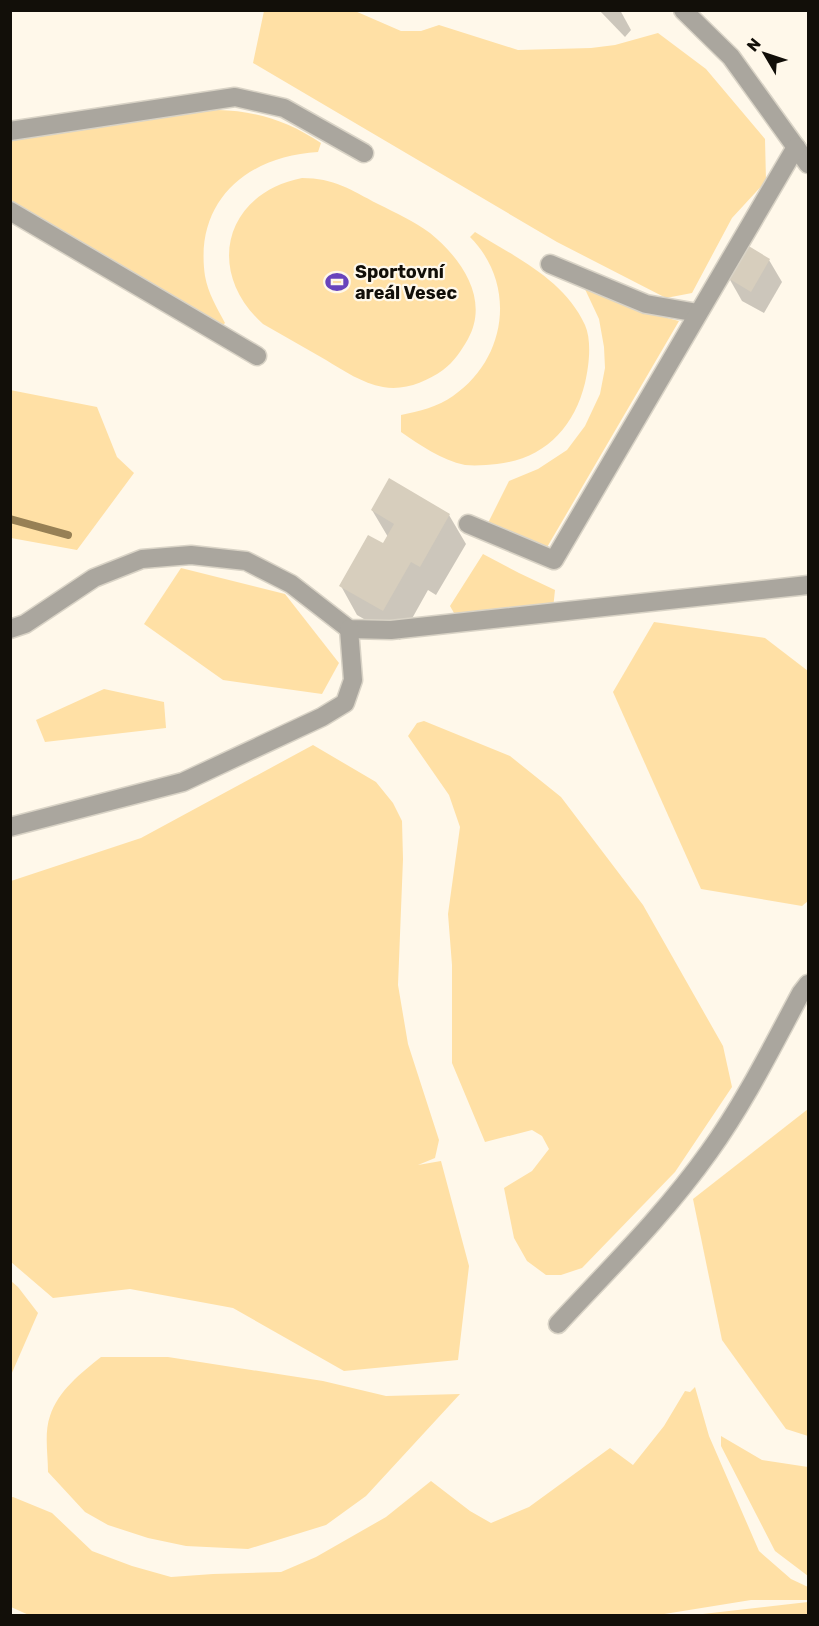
<svg xmlns="http://www.w3.org/2000/svg" width="819" height="1626" font-family="Rubik,sans-serif">
<rect width="100%" height="100%" fill="#fff8ea"/>
<g fill="#ffe0a5">
<polygon points="264,11 355,11 401,31 421,31 439,25 518,50 591,48 615,45 658,33 706,69 765,139 766,181 732,218 692,293 666,298 557,242 253,63"/>
<path d="M218 110C257 111 288 121 321 143L318 152C247 156 194 201 205 276 208 293 217 308 225 323L220 328 11 207V140L187 113Z"/>
<path d="M302 178C334 178 351 190 378 204 396 213 414 221 430 233 461 258 490 299 468 339 461 351 454 362 443 370 426 382 404 391 383 387 362 383 344 371 326 360 305 348 284 336 263 324 204 271 225 193 302 178Z"/>
<path d="M475 232C515 257 564 279 585 325 592 341 589 366 585 383 574 428 544 459 497 464 487 465 476 466 465 465 441 460 420 445 401 432V415C419 411 438 407 453 396 507 359 517 284 470 237Z"/>
<polygon points="584,287 644,312 679,321 546,549 488,523 509,481 538,469 567,450 585,426 600,394 605,368 604,347 599,319"/>
<polygon points="10,390 97,407 117,457 134,473 77,550 11,538"/>
<polygon points="483,554 519,573 555,590 553,609 454,613 450,606"/>
<polygon points="181,568 285,594 339,663 322,694 223,680 144,624"/>
<polygon points="654,622 765,638 808,671 808,901 802,906 701,889 613,692"/>
<polygon points="104,689 164,702 166,728 45,742 36,720"/>
<polygon points="424,721 510,756 561,797 643,905 723,1046 732,1087 675,1172 582,1268 561,1275 546,1275 527,1261 514,1238 504,1188 532,1171 549,1149 542,1136 532,1130 485,1142 452,1063 452,965 448,914 460,827 449,795 408,736 417,723"/>
<polygon points="313,745 376,782 393,803 402,821 403,859 398,985 408,1044 439,1140 435,1158 418,1165 441,1161 469,1266 458,1360 344,1371 233,1308 130,1289 53,1298 11,1262 11,881 141,838"/>
<polygon points="808,1109 808,1436 786,1429 722,1340 693,1199"/>
<polygon points="11,1281 18,1287 38,1313 11,1375"/>
<path d="M101 1357H168L323 1381 386 1396 460 1394 366 1496 326 1525 248 1549 186 1546 148 1538 108 1525 85 1512 48 1472C48 1454 44 1433 50 1416 58 1391 81 1373 101 1357Z"/>
<polygon points="695,1387 709,1436 759,1551 791,1579 808,1587 808,1600 751,1600 652,1616 31,1616 11,1607 10,1498 13,1497 52,1513 92,1551 132,1566 171,1577 213,1574 281,1572 316,1557 386,1517 431,1481 470,1511 491,1523 529,1507 610,1448 633,1465 664,1426 685,1391 690,1392"/>
<polygon points="721,1436 762,1460 808,1467 808,1576 775,1551 721,1446"/>
<polygon points="808,1602 808,1615 693,1615 694,1615"/>
</g>
<g fill="#0003">
<polygon points="599,10 620,10 631,30 625,37"/>
<polygon points="769,260 782,282 764,313 742,301 729,278"/>
<polygon points="372,510 449,515 466,544 436,595 428,590 400,640 357,615 341,586 384,545 388,537"/>
</g>
<g fill="none" stroke-linecap="round" stroke-linejoin="round">
<polyline stroke="#978055" stroke-width="8" points="10,519 68,535"/>
</g>
<g fill="#d7cebd">
<polygon points="747,245 770,259 751,292 728,278"/>
<polygon points="389,478 450,514 420,567 411,562 383,611 339,586 368,535 383,543 394,524 371,510"/>
</g>
<g fill="none" stroke-linecap="round" stroke-linejoin="round">
<g stroke="#d9d3c6" stroke-width="21">
<g id="minor">
<polyline points="683,10 731,57 808,164"/>
<polyline points="10,131 235,97 284,108 364,153"/>
<polyline points="10,211 257,356"/>
<polyline points="550,264 646,304 698,313"/>
<polyline points="468,524 554,560 796,147"/>
<polyline points="10,629 25,624 94,578 142,559 191,555 246,561 291,584 349,629 391,630 808,585"/>
<polyline points="10,827 183,782 322,717 345,703 353,680 349,629"/>
<path d="M558 1324C610 1268 665 1214 709 1152 745 1102 772 1047 801 993L808 984"/>
</g>
</g>
<use href="#minor" stroke="#aaa69e" stroke-width="18"/>
</g>
<defs>
<g id="stadium-bare" transform="scale(1.8)"><path d="M0-5a6.5 5 0 1 0 0 10a6.5 5 0 1 0 0-10ZM-3.5-1.8h7v3.6h-7Z" fill="#6944bc" stroke="#fff8ea" stroke-width="2.5" paint-order="stroke"/></g>
</defs>
<g fill-rule="evenodd">
<use href="#stadium-bare" x="337" y="282"/>
</g>
<g text-anchor="middle" stroke-width="4.5" stroke-linejoin="round" paint-order="stroke">
<g font-size="18" font-weight="bold" fill="#120f09" stroke="#fff8ea" text-anchor="start">
<text x="355" y="278">Sportovní<tspan x="355" dy="21">areál Vesec</tspan></text>
</g>
</g>
<rect width="819" height="1626" fill="none" stroke="#120f09" stroke-width="24"/>
<g transform="translate(765 54) rotate(309)" stroke="#fff8ea" stroke-width="4.5" paint-order="stroke">
<path d="M0-4.5L10 22L0 15L-10 22Z" fill="#120f09"/>
<text y="-9" font-size="16" font-weight="bold" text-anchor="middle" fill="#120f09">N</text>
</g>
</svg>
